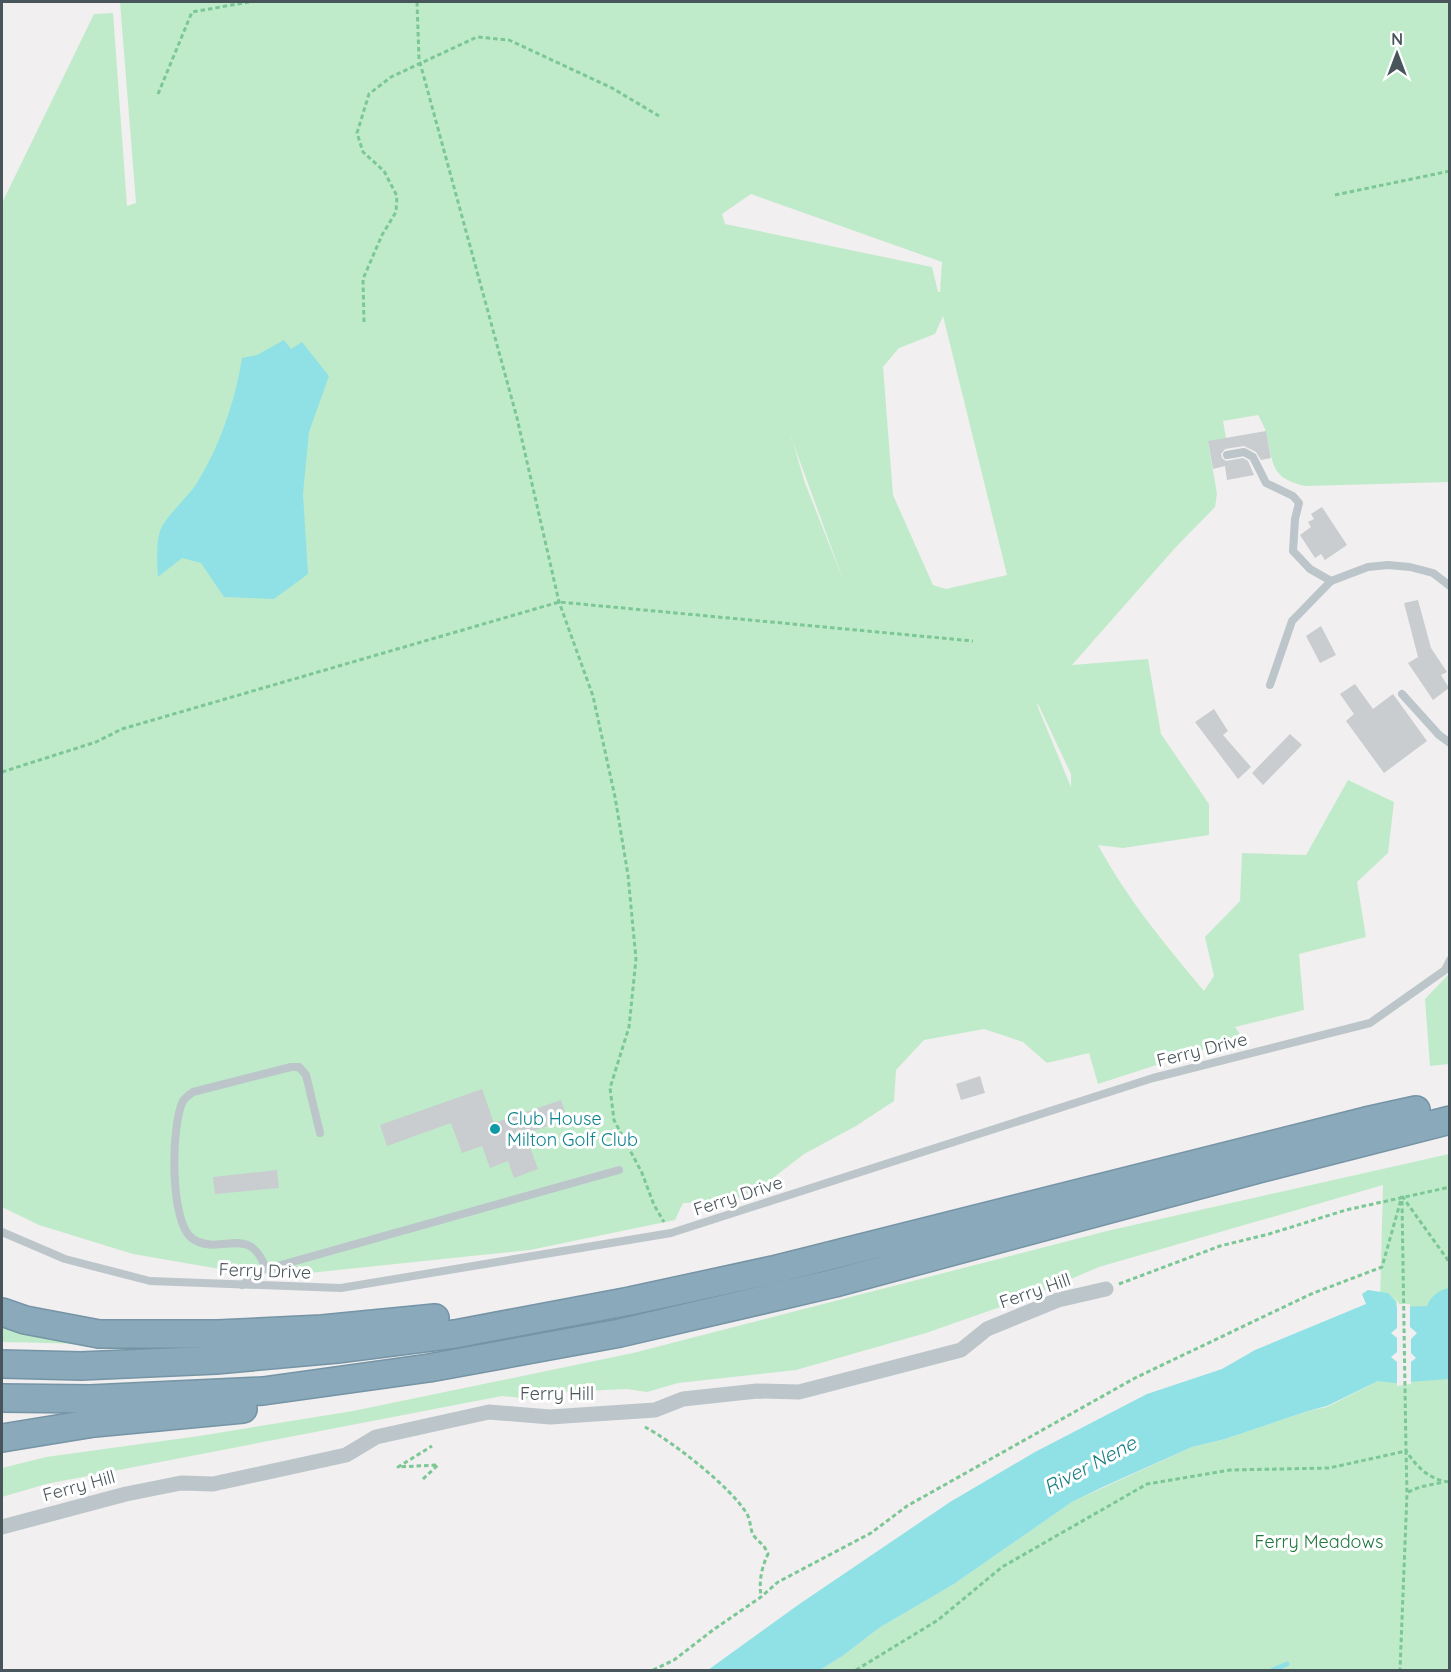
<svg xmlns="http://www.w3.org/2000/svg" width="1451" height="1672" font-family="Quicksand,sans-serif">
<rect width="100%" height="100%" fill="#f1efef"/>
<g fill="#c0ebca" fill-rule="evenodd">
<path d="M120 2H1449V482L1305 486C1269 478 1274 463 1266 433 1265 427 1261 421 1258 415L1223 421 1226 438 1208 442 1217 494 1215 507 1175 548 1072 665 1148 659 1161 734 1209 804V835L1123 848 1098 845C1127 899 1165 944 1204 991L1214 976 1205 937 1240 901 1242 853 1306 855 1348 780 1394 802 1388 853 1357 882 1366 937 1299 954 1304 1010 1235 1027 1242 1037 1098 1084 1089 1053 1047 1063 1023 1042 984 1029 924 1040 896 1070 894 1101 856 1126 804 1154 755 1192 731 1201 683 1203 675 1220 530 1250 290 1275 237 1272 133 1254 39 1225 2 1207V203L94 14 113 13 127 206 136 203ZM751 194 942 262 940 292H938L932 267 725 224 722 214ZM943 316 1007 575 946 589 933 585 893 495 883 367 899 348 935 334ZM791 436V437L844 582 805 483ZM1038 704 1071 774V787L1037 705Z"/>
<polygon points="1449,974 1449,1064 1430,1066 1425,999"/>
<polygon points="1449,1154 1449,1670 820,1670 844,1655 879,1628 954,1584 1072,1502 1192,1447 1225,1439 1308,1411 1327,1407 1378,1381 1383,1185 1099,1267 1026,1298 926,1333 796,1370 678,1383 647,1392 627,1389 562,1392 551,1401 502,1396 46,1484 2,1497 2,1468 46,1457 199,1436 353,1411 633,1353 1107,1231"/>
<polygon points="2,1324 90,1344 2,1342"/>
</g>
<g fill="#90e1e5">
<path d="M284 340 291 349 302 342 329 376 309 432 303 494 308 574 274 599 224 597 201 563 182 558 158 577C157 562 156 545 160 531 165 517 188 497 197 483 220 445 235 402 242 358L257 355Z"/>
<path d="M1449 1288V1379L1395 1383 1378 1381 1327 1406 1308 1411 1225 1439 1192 1447 1105 1486 1072 1502 954 1584 879 1628 844 1655 820 1670H708L798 1605 950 1502 1035 1452 1147 1394 1222 1369 1255 1350 1366 1304 1362 1294 1368 1290 1388 1293 1396 1302V1307L1427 1306C1430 1297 1440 1289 1449 1288Z"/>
</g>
<polygon fill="#f1efef" points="1395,1297 1399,1304 1410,1304 1410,1327 1417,1333 1411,1339 1411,1353 1416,1358 1411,1362 1411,1384 1397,1386 1397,1362 1391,1357 1397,1352 1397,1338 1391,1333 1397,1328 1397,1302"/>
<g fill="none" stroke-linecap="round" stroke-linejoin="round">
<polyline stroke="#90e1e5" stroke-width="5" points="1273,1670 1287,1664"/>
</g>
<g fill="#c9cdd0">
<polygon points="1266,431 1271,458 1261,460 1256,452 1244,446 1225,449 1221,454 1222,458 1226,461 1243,458 1248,461 1254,475 1227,480 1225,466 1213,469 1208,441"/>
<polygon points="1322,507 1347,545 1325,560 1321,554 1315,558 1300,535 1311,527 1308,522 1314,519 1311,514"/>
<polygon points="1418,600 1431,648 1447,672 1441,675 1449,688 1433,700 1408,663 1418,657 1404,603"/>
<polygon points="1321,626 1336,655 1320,663 1306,636"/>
<polygon points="1355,684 1373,709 1393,694 1427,741 1384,773 1346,721 1354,714 1340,694"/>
<polygon points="1214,709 1228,731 1223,735 1251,767 1238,779 1195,722"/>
<polygon points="1290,734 1302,745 1263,785 1252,773"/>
<polygon points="980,1076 985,1093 961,1100 956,1084"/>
<polygon points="482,1089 494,1123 561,1100 566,1115 549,1121 550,1125 525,1134 538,1169 514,1178 508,1161 490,1168 482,1146 462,1153 451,1123 387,1146 380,1125"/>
<polygon points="277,1170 279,1188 215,1194 213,1177"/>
</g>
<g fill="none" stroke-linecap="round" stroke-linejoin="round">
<g stroke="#7594a5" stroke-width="30">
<g id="highway">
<polyline points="2,1312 25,1320 99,1334 218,1334 322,1329 435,1318"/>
<polyline points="2,1364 81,1366 216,1360 337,1349 455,1334 630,1301 773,1270 1366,1121 1416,1110"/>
<polyline points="2,1398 90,1399 263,1391 429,1368 620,1333 835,1283 1262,1168 1450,1120"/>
<polyline points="2,1438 94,1423 243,1409"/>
</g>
</g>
<g stroke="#7bc795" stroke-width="3" stroke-dasharray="4.5 3" stroke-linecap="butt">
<polyline points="417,2 419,59 517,418 559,602 593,696 615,797 628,875 636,959 629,1027 610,1088 614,1120 642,1173 654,1205 664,1222"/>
<polyline points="158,94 192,12 249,2"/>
<polyline points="1335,195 1450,171"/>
<polyline points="364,322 363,279 382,235 396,212 397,196 384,171 363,152 357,133 369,94 391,77 477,37 509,40 612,88 659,116"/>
<polyline points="2,772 96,742 122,729 559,602 973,641"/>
<polyline points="1402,1196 1450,1263"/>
<path d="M1402 1201 1406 1451C1417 1467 1429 1480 1450 1482"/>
<polyline points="1119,1284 1220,1246 1269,1234 1346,1210 1450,1187"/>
<path d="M645 1427C673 1442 731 1487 747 1514 751 1521 750 1531 754 1536 761 1545 762 1541 768 1554 761 1569 759 1581 761 1597"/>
<polyline points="423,1479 438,1465 398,1467 432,1446"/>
<polyline points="1408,1492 1420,1487 1444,1482"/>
<polyline points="653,1670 674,1660 713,1630 761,1597 778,1582 871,1533 907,1506 1135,1378 1311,1294 1382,1267 1402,1196"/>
<polyline points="856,1670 938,1620 1002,1567 1147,1484 1230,1470 1329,1468 1406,1451 1407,1493 1400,1670"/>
</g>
<g stroke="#bbc5ca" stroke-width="8">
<polyline points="1227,455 1244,452 1253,457 1266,483 1293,496 1299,503 1295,519 1293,551 1310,569 1331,581"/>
<polyline points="1270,685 1292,621 1331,581 1368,567 1388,565 1410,567 1433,573 1450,586"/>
<polyline points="1402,694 1439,735 1450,743"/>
<polyline points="2,1232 65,1259 150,1281 341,1288 671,1233 1153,1078 1370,1023 1445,970 1450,960"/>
<path d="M266 1269C249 1222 222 1257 193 1239 169 1224 171 1124 183 1101 186 1097 189 1095 193 1092L291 1067H299L306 1075 320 1133"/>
<polyline points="242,1285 263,1270 619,1170"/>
</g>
<polyline stroke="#bbc5ca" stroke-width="15" points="2,1527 126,1494 181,1483 213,1484 346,1455 376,1437 489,1412 550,1417 655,1410 683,1399 757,1391 799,1392 961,1350 987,1329 1058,1300 1106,1289"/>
<use href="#highway" stroke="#8aa9ba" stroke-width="27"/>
</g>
<circle fill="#0f9aa8" stroke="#fff" stroke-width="2" cx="495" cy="1129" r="6"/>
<g text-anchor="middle" stroke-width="6" stroke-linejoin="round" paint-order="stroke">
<g font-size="18" fill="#48555a" stroke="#fff">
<text transform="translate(1202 1050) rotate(-14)" y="6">Ferry Drive</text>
<text transform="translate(738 1196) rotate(-18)" y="6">Ferry Drive</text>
<text transform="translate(265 1271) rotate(2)" y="6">Ferry Drive</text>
<text transform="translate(1035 1291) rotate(-19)" y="6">Ferry Hill</text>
<text x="557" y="1400">Ferry Hill</text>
<text transform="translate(79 1486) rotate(-15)" y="6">Ferry Hill</text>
</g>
<g font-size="18" fill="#0d838f" stroke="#fff" text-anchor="start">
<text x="507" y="1125">Club House<tspan x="507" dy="21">Milton Golf Club</tspan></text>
</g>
<g font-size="18" fill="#1e773c" stroke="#fff">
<text x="1319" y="1548">Ferry Meadows</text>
</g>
<g font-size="20" font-style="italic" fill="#167d83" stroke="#fff">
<text transform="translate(1090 1465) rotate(-28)" y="7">River Nene</text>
</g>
</g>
<rect width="1451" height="1672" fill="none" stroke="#48555a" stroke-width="6"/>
<g transform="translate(1397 54)" stroke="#ffffff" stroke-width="4.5" paint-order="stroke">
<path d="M0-4.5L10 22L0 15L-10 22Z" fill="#48555a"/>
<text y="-9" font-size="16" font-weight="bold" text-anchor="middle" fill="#48555a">N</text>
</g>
</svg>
